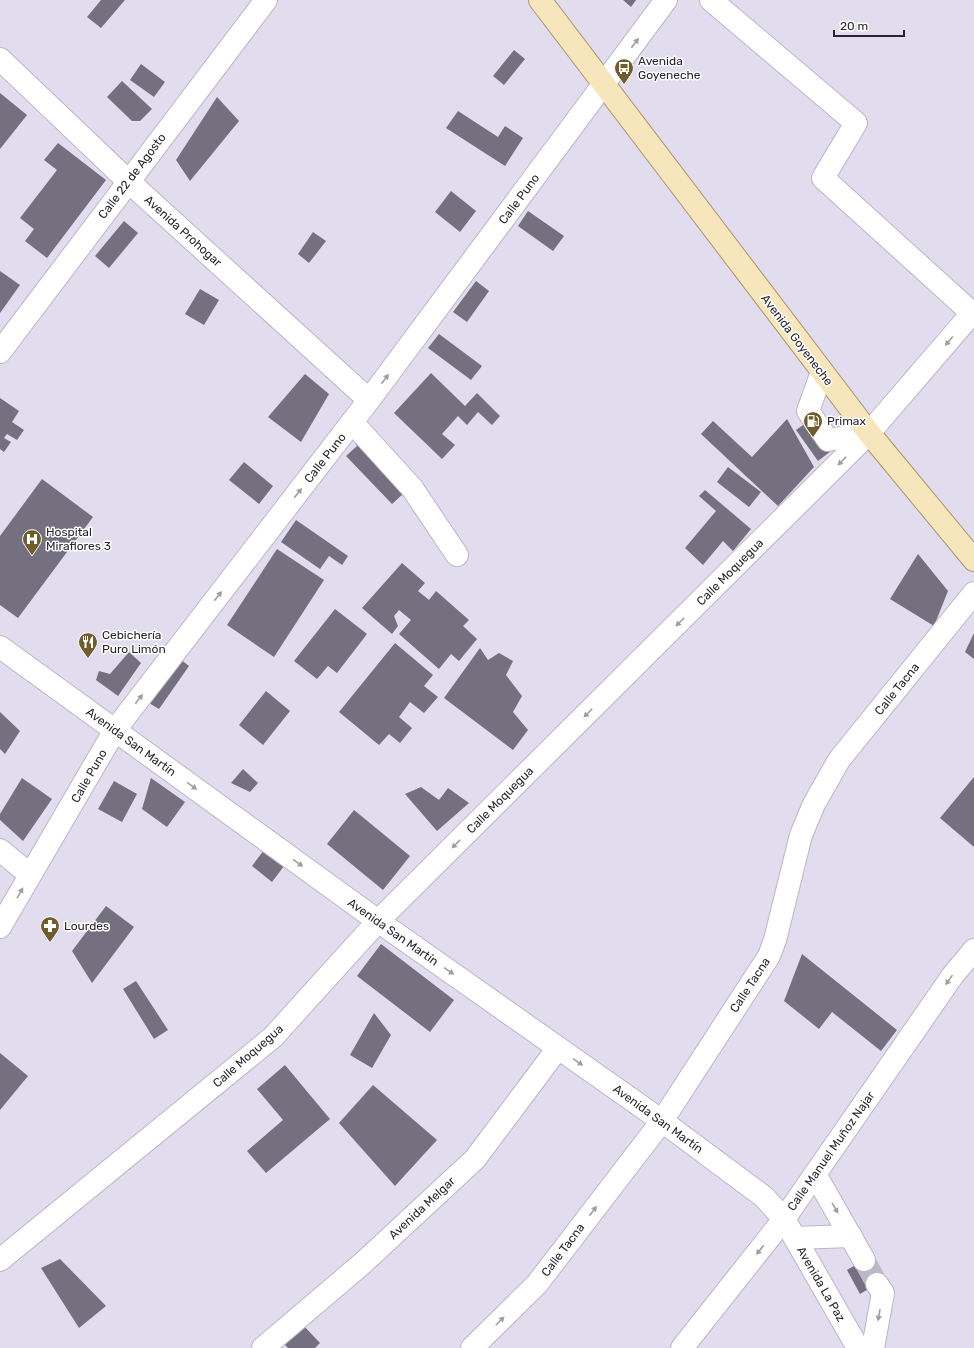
<svg xmlns="http://www.w3.org/2000/svg" width="974" height="1348" font-family="Rubik,sans-serif">
<rect width="100%" height="100%" fill="#e1dcee"/>
<g fill="#747080">
<polygon points="101,0 125,0 101,28 87,17"/>
<polygon points="623,0 636,0 631,7"/>
<polygon points="514,50 525,59 504,85 493,76"/>
<polygon points="141,64 165,82 154,97 130,80"/>
<polygon points="122,81 152,109 140,121 132,121 107,97"/>
<polygon points="0,93 27,115 0,149"/>
<polygon points="217,97 239,121 190,181 176,160"/>
<polygon points="458,111 498,137 505,126 523,138 505,166 446,128"/>
<polygon points="58,143 106,180 47,258 25,241 34,229 20,218 57,170 44,160"/>
<polygon points="451,191 476,211 460,232 435,212"/>
<polygon points="528,211 564,236 553,251 518,226"/>
<polygon points="124,221 138,233 109,268 95,256"/>
<polygon points="313,232 326,241 309,263 298,254"/>
<polygon points="0,271 20,285 0,313"/>
<polygon points="476,281 489,291 467,322 453,312"/>
<polygon points="200,289 219,300 204,325 185,314"/>
<polygon points="439,334 482,366 471,380 428,348"/>
<polygon points="431,373 465,406 477,393 500,416 492,425 478,412 467,425 458,416 442,434 455,445 442,459 394,413"/>
<polygon points="305,374 329,394 301,442 268,417"/>
<polygon points="0,398 19,411 12,422 24,430 17,440 7,434 4,438 11,442 4,452 0,449"/>
<polygon points="813,418 835,448 818,461 796,430"/>
<polygon points="787,419 814,467 778,506 701,434 713,421 752,457"/>
<polygon points="352,436 404,493 392,504 346,456 357,446"/>
<polygon points="244,462 273,486 259,504 229,480"/>
<polygon points="728,467 761,492 749,507 717,482"/>
<polygon points="42,479 93,517 18,618 0,605 0,536"/>
<polygon points="705,490 751,529 733,551 723,541 703,565 685,548 716,511 699,496"/>
<polygon points="296,520 348,556 342,565 329,556 320,569 281,542"/>
<polygon points="277,549 324,580 274,657 227,625"/>
<polygon points="918,554 948,591 934,626 890,599"/>
<polygon points="402,563 425,583 418,591 429,600 436,591 469,620 463,626 477,639 459,661 451,654 439,669 399,634 411,620 399,610 394,616 398,626 392,634 362,608"/>
<polygon points="335,609 367,634 337,673 328,666 317,679 294,661"/>
<polygon points="974,633 974,659 965,652"/>
<polygon points="395,643 433,675 424,686 438,697 424,713 410,702 399,717 412,728 400,743 389,734 379,745 339,712"/>
<polygon points="480,648 488,660 499,653 513,661 506,675 522,696 513,712 528,730 513,750 444,698"/>
<polygon points="129,652 141,663 118,696 96,680 99,671 110,674"/>
<polygon points="180,659 189,666 159,709 149,703"/>
<polygon points="266,691 290,711 263,745 239,725"/>
<polygon points="0,712 20,731 5,754 0,749"/>
<polygon points="243,769 258,783 250,792 231,783"/>
<polygon points="974,777 974,847 940,818"/>
<polygon points="22,778 52,799 23,841 0,820 0,814"/>
<polygon points="151,778 185,802 167,827 142,809"/>
<polygon points="114,781 137,794 122,822 98,809"/>
<polygon points="421,787 439,800 448,788 469,803 437,831 405,794"/>
<polygon points="354,810 410,856 383,890 327,844"/>
<polygon points="264,850 284,866 272,882 252,866"/>
<polygon points="106,906 134,927 92,983 72,951"/>
<polygon points="381,944 454,1000 430,1032 357,976"/>
<polygon points="802,954 897,1030 881,1051 832,1012 819,1029 784,1001"/>
<polygon points="136,981 168,1030 154,1039 123,989"/>
<polygon points="374,1013 391,1035 372,1068 350,1055"/>
<polygon points="0,1053 28,1076 0,1110"/>
<polygon points="285,1065 330,1119 266,1173 247,1151 283,1120 257,1089"/>
<polygon points="373,1085 437,1140 395,1186 339,1123"/>
<polygon points="869,1257 882,1281 860,1294 847,1270"/>
<polygon points="60,1259 106,1306 79,1328 41,1268"/>
<polygon points="303,1325 320,1343 315,1348 288,1348 284,1344"/>
</g>
<g fill="none" stroke-linecap="round" stroke-linejoin="round">
<polyline stroke="#bcb8c7" stroke-width="22" stroke-dasharray="22 11" stroke-linecap="butt" points="864,1260 877,1284"/>
<g stroke="#bab6c7" stroke-width="24">
<g id="minor">
<polyline points="711,0 856,123 823,178 972,313"/>
<polyline points="0,59 128,181 369,400"/>
<polyline points="0,352 266,0"/>
<polyline points="822,372 808,411 828,440 869,433"/>
<polyline points="352,422 412,488 457,555"/>
<polyline points="0,647 378,921 662,1121 764,1197 784,1219 858,1348"/>
<polyline points="0,850 30,875"/>
<polyline points="0,927 115,730 369,400 666,0"/>
<polyline points="815,1174 864,1260"/>
<polyline points="795,1238 851,1236"/>
<polyline points="0,1260 273,1037 378,921 869,433 974,311"/>
<polyline points="263,1348 364,1262 475,1159 558,1048"/>
<polyline points="472,1348 537,1284 662,1121 769,956 775,940 801,835 814,804 839,760 974,593"/>
<polyline points="682,1348 784,1219 953,975 974,950"/>
<polyline points="873,1348 883,1293 877,1284"/>
</g>
</g>
<g stroke="#ab966d" stroke-width="24">
<polyline id="major" points="540,0 869,433 974,560"/>
</g>
<use href="#minor" stroke="#fff" stroke-width="22"/>
<use href="#major" stroke="#f7e5bc" stroke-width="22"/>
</g>
<defs><path id="oneway-solid" d="M-6-.8H1V-3.2L6.5 0L1 3.2V.8H-6Z"/></defs>
<g fill="#9e9da0">
<use href="#oneway-solid" transform="translate(635 43) rotate(-53)"/>
<use href="#oneway-solid" transform="translate(949 341) rotate(130)"/>
<use href="#oneway-solid" transform="translate(385 379) rotate(-53)"/>
<use href="#oneway-solid" transform="translate(842 461) rotate(135)"/>
<use href="#oneway-solid" transform="translate(298 493) rotate(-52)"/>
<use href="#oneway-solid" transform="translate(218 596) rotate(-52)"/>
<use href="#oneway-solid" transform="translate(680 622) rotate(135)"/>
<use href="#oneway-solid" transform="translate(139 699) rotate(-52)"/>
<use href="#oneway-solid" transform="translate(588 713) rotate(135)"/>
<use href="#oneway-solid" transform="translate(192 786) rotate(36)"/>
<use href="#oneway-solid" transform="translate(456 844) rotate(135)"/>
<use href="#oneway-solid" transform="translate(298 863) rotate(36)"/>
<use href="#oneway-solid" transform="translate(20 893) rotate(-60)"/>
<use href="#oneway-solid" transform="translate(449 971) rotate(35)"/>
<use href="#oneway-solid" transform="translate(949 980) rotate(125)"/>
<use href="#oneway-solid" transform="translate(578 1062) rotate(35)"/>
<use href="#oneway-solid" transform="translate(835 1208) rotate(60)"/>
<use href="#oneway-solid" transform="translate(593 1211) rotate(-53)"/>
<use href="#oneway-solid" transform="translate(760 1250) rotate(128)"/>
<use href="#oneway-solid" transform="translate(879 1315) rotate(100)"/>
<use href="#oneway-solid" transform="translate(500 1321) rotate(-45)"/>
</g>
<defs>
<g id="bus-pin" transform="scale(1)"><path d="M0 17L-7.5 6A9.5 9.5 0 1 1 7.5 6Z" fill="#715d2c" stroke="#fff"/><path d="M-5-6H5V4H4V6H2V4H-2V6H-4V4H-5ZM-3.5-4V0h7V-4ZM-3.5 1.2v1.5H-2V1.2ZM2 1.2v1.5H3.5V1.2Z" fill="#fff"/></g>
<g id="fuel-pin" transform="scale(1)"><path d="M0 17L-7.5 6A9.5 9.5 0 1 1 7.5 6Z" fill="#715d2c" stroke="#fff"/><path d="M-5.5-6h7V0h2V4h1.3V-2.5L3-4.5l.8-.8L6-3V5H2.5V1h-1V6h-7ZM-4.2-4.7v3.2H.2V-4.7Z" fill="#fff"/></g>
<g id="hospital-pin" transform="scale(1)"><path d="M0 17L-7.5 6A9.5 9.5 0 1 1 7.5 6Z" fill="#715d2c" stroke="#fff"/><path d="M-5-5h3v3.5h4V-5h3V5h-3V1.5h-4V5h-3Z" fill="#fff"/></g>
<g id="restaurant-pin" transform="scale(1)"><path d="M0 17L-7.5 6A9.5 9.5 0 1 1 7.5 6Z" fill="#715d2c" stroke="#fff"/><path d="M-5-6h1v4h1v-4h1v4h1v-4h1v5L-1.5 .5V6h-2V.5L-5-1ZM5-6V6H3V1.5H1.5Q1.5-4 5-6Z" fill="#fff"/></g>
<g id="pharmacy-pin" transform="scale(1)"><path d="M0 17L-7.5 6A9.5 9.5 0 1 1 7.5 6Z" fill="#715d2c" stroke="#fff"/><path d="M-2-6h4v4h4v4h-4v4h-4v-4h-4v-4h4Z" fill="#fff"/></g>
</defs>
<g fill-rule="evenodd">
<use href="#bus-pin" x="624" y="68"/>
<use href="#fuel-pin" x="813" y="421"/>
<use href="#hospital-pin" x="32" y="539"/>
<use href="#restaurant-pin" x="88" y="642"/>
<use href="#pharmacy-pin" x="50" y="926"/>
</g>
<g text-anchor="middle" stroke-width="3" stroke-linejoin="round" paint-order="stroke">
<g font-size="12" fill="#28262d" stroke="#fff" text-anchor="start">
<text x="638" y="65">Avenida<tspan x="638" dy="14">Goyeneche</tspan></text>
<text x="827" y="425">Primax</text>
<text x="46" y="536">Hospital<tspan x="46" dy="14">Miraflores 3</tspan></text>
<text x="102" y="639">Cebichería<tspan x="102" dy="14">Puro Limón</tspan></text>
<text x="64" y="930">Lourdes</text>
</g>
<g font-size="12" fill="#28262d" stroke="#fff">
<text transform="translate(132 176) rotate(-53)" y="4">Calle 22 de Agosto</text>
<text transform="translate(519 199) rotate(-53)" y="4">Calle Puno</text>
<text transform="translate(183 231) rotate(42)" y="4">Avenida Prohogar</text>
<text transform="translate(797 340) rotate(53)" y="4">Avenida Goyeneche</text>
<text transform="translate(325 458) rotate(-52)" y="4">Calle Puno</text>
<text transform="translate(730 572) rotate(-45)" y="4">Calle Moquegua</text>
<text transform="translate(897 689) rotate(-51)" y="4">Calle Tacna</text>
<text transform="translate(131 742) rotate(36)" y="4">Avenida San Martín</text>
<text transform="translate(89 776) rotate(-60)" y="4">Calle Puno</text>
<text transform="translate(500 800) rotate(-45)" y="4">Calle Moquegua</text>
<text transform="translate(393 932) rotate(35)" y="4">Avenida San Martín</text>
<text transform="translate(750 985) rotate(-57)" y="4">Calle Tacna</text>
<text transform="translate(248 1056) rotate(-41)" y="4">Calle Moquegua</text>
<text transform="translate(658 1119) rotate(36)" y="4">Avenida San Martín</text>
<text transform="translate(831 1151) rotate(-55)" y="4">Calle Manuel Muñoz Najar</text>
<text transform="translate(422 1208) rotate(-43)" y="4">Avenida Melgar</text>
<text transform="translate(563 1250) rotate(-53)" y="4">Calle Tacna</text>
<text transform="translate(821 1284) rotate(60)" y="4">Avenida La Paz</text>
</g>
</g>
<path d="M834 30v6h70v-6" fill="none" stroke="#28262d" stroke-width="2"/>
<text x="840" y="30" font-size="12" fill="#28262d" stroke="#ffffff" stroke-width="3" paint-order="stroke">20 m</text>
</svg>
